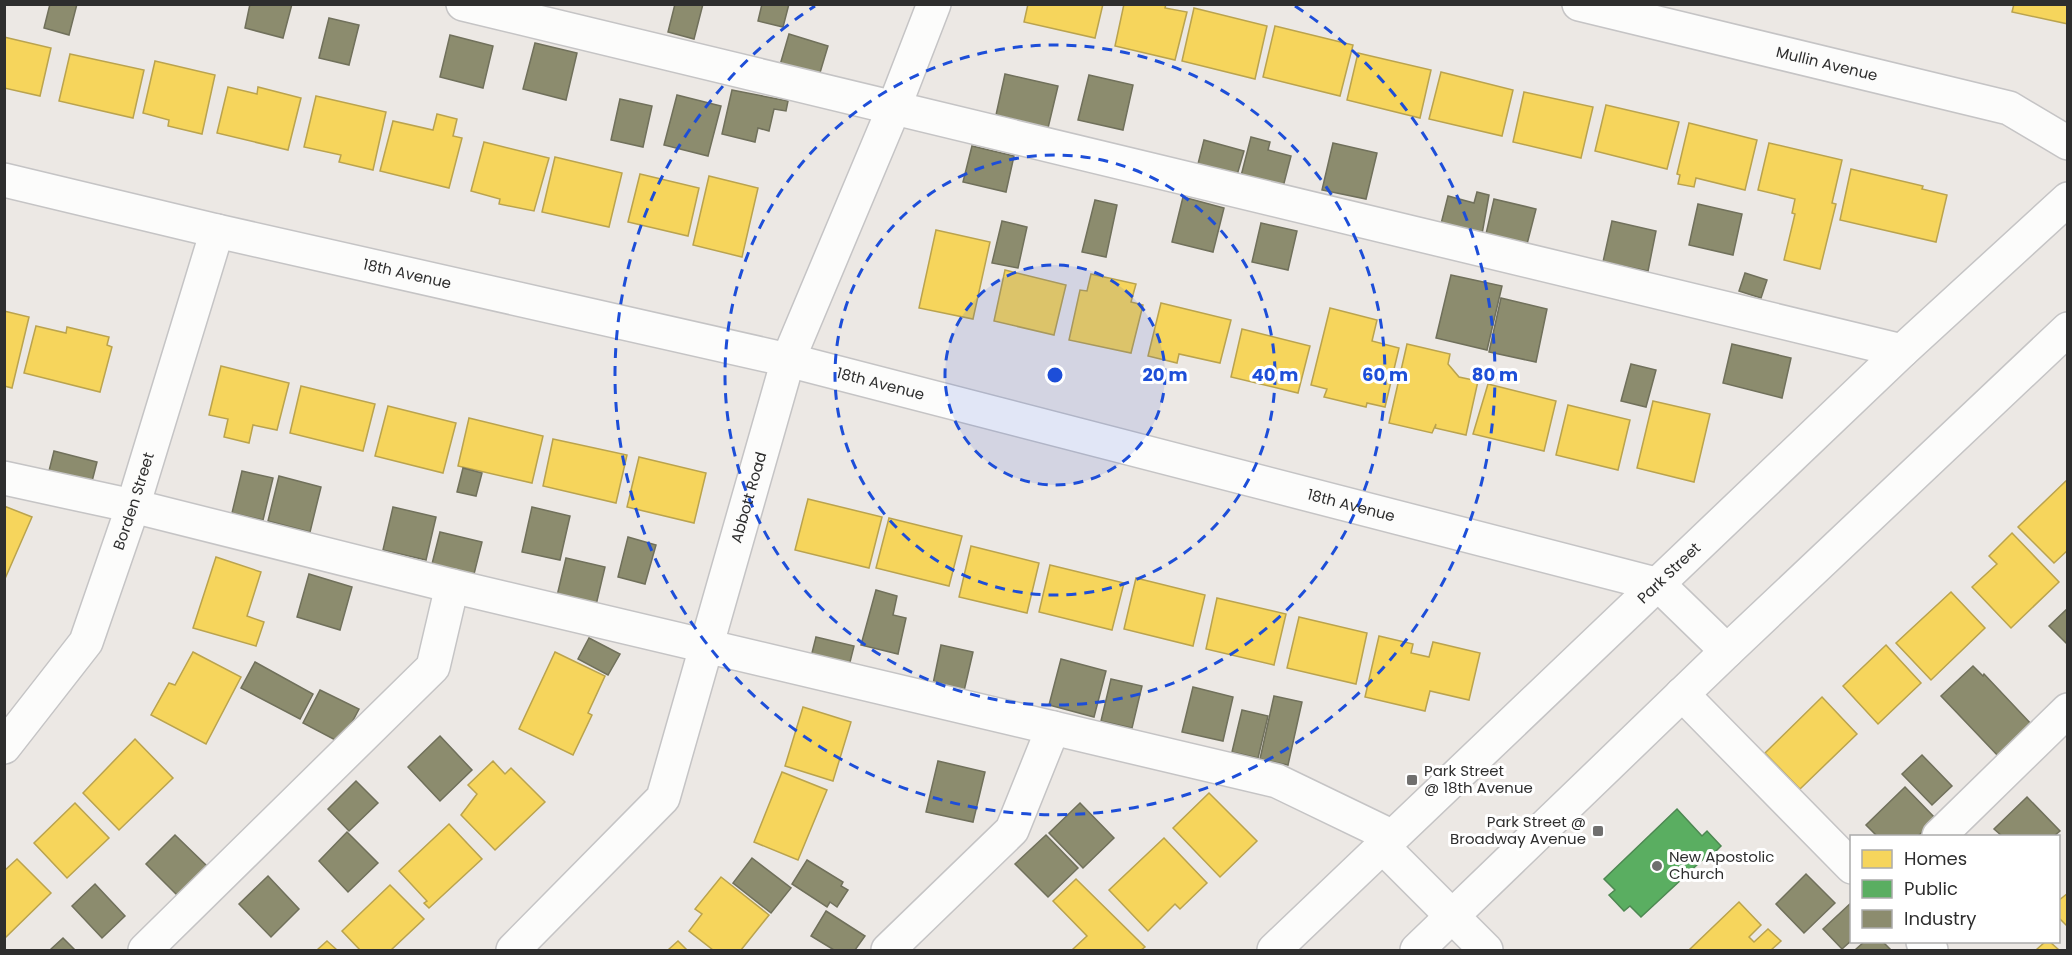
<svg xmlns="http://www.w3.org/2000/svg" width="2072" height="955" font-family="Poppins,sans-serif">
<rect width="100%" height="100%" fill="#ece8e4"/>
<g fill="#f6d55c" stroke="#baa34e" stroke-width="1.5">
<polygon points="1028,4 1103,4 1095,38 1024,22"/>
<polygon points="1124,4 1166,4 1165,8 1187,12 1175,60 1115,46"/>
<polygon points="2014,4 2068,4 2068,24 2012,12"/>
<polygon points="1194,8 1267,26 1255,79 1182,61"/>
<polygon points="1275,26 1353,45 1340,96 1263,77"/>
<polygon points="4,37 51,48 40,96 4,88"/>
<polygon points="1358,53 1431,70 1420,118 1347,100"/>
<polygon points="70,54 144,70 133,118 59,101"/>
<polygon points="155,61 215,75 202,134 168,126 169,120 143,113"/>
<polygon points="1441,72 1513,90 1502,136 1429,119"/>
<polygon points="228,87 257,94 258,87 301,98 288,150 217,133"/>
<polygon points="1524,92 1593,107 1581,158 1513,142"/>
<polygon points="316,96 386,112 373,170 339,162 341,155 304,147"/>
<polygon points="1606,105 1679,122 1667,169 1595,151"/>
<polygon points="437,114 457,119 453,136 462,138 449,188 380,171 393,121 433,130"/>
<polygon points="1689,123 1757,140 1745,190 1696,178 1694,187 1678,184 1680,175 1677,174"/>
<polygon points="484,142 549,158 534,211 499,204 500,199 471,191"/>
<polygon points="1769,143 1842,160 1832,203 1836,204 1820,269 1784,260 1795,214 1792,213 1795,199 1758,190"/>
<polygon points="555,157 622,173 609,227 542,212"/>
<polygon points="1851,169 1923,186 1922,189 1947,195 1936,242 1840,220"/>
<polygon points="640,174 699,188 688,236 628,222"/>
<polygon points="709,176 758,188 742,257 693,245"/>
<polygon points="936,230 990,242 973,319 919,308"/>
<polygon points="1005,270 1066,285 1054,335 994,321"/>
<polygon points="1091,274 1136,284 1131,302 1143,305 1131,353 1069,340 1080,290 1087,291"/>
<polygon points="1161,303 1231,320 1220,363 1179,354 1177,363 1148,356"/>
<polygon points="1330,308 1377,320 1372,341 1399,348 1385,407 1367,403 1366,407 1324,397 1327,389 1311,385"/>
<polygon points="4,311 29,317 12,388 4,386"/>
<polygon points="36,326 66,333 67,327 109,337 107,345 112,347 100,392 24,373"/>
<polygon points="1242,329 1310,346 1298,393 1231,377"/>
<polygon points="1407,344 1450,354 1448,364 1459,377 1478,381 1466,435 1435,428 1436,424 1432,433 1389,423"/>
<polygon points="221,366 289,383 277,430 253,425 249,443 224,437 228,419 209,415"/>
<polygon points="1488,384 1556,401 1544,451 1473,434"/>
<polygon points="301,386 375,404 363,451 290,433"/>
<polygon points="1653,401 1710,414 1694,482 1637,468"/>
<polygon points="1568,405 1630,420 1618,470 1556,455"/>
<polygon points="388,406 456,423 443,473 375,456"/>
<polygon points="469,418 543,436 532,483 458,466"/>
<polygon points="553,439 627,455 616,503 543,486"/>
<polygon points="639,457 706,473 694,523 627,507"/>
<polygon points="2068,479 2068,550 2054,563 2018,527"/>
<polygon points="808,499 882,517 869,568 795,550"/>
<polygon points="4,506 32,517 4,581"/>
<polygon points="889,518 962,536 949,586 876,568"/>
<polygon points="2012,533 2059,582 2011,628 1972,587 1997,564 1989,556"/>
<polygon points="971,546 1039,563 1027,613 959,597"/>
<polygon points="216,557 261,572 247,616 264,622 256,646 193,628"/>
<polygon points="1050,565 1124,583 1112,630 1039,612"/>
<polygon points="1136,578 1205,595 1193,646 1124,629"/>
<polygon points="1951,592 1985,628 1931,680 1896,643"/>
<polygon points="1217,598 1286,614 1274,665 1206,649"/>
<polygon points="1299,617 1367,633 1356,684 1287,668"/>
<polygon points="1379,636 1413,644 1411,653 1429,657 1433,642 1480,653 1469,700 1430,691 1425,711 1365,697"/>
<polygon points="1886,645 1921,683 1878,724 1843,686"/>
<polygon points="193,652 241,677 206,744 151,715 169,683 175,685"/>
<polygon points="555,652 605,676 588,713 592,715 573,755 519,729"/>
<polygon points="1822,697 1857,734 1800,789 1765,753"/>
<polygon points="803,707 851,722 833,781 785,766"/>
<polygon points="135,739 173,778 119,830 83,793"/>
<polygon points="493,761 505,774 511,768 545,802 495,850 461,815 477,794 468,785"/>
<polygon points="782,772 827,790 798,860 754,842"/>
<polygon points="1209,793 1257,841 1220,877 1173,828"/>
<polygon points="75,803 109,838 67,878 34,843"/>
<polygon points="449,824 482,859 429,908 424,903 427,901 399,871"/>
<polygon points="1164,838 1207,883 1180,909 1175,904 1148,931 1109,890"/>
<polygon points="17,859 51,893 4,939 4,871"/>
<polygon points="721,877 769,915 741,950 713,950 689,931 702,914 695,909"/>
<polygon points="1076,879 1145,947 1141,950 1072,950 1087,936 1053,901"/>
<polygon points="390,885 424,919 391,950 360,950 342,931"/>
<polygon points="2068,893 2068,927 2058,917 2058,901"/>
<polygon points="1739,902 1761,925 1749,937 1754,942 1768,929 1781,941 1771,950 1689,950"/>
<polygon points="327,941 337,950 317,950"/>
<polygon points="678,941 687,950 668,950"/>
<polygon points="2045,942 2050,942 2059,950 2036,950"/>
</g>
<polygon fill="#5aae61" stroke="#4d8852" stroke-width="1.5" points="1677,809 1702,836 1707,831 1721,846 1714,853 1712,851 1641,917 1630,906 1624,911 1609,895 1615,890 1604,879"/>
<g fill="#8c8c6e" stroke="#70705b" stroke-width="1.5">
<polygon points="50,4 77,4 69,35 44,28"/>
<polygon points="250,4 292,4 283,38 245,28"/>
<polygon points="675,4 703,4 694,39 668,32"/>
<polygon points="762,4 789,4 783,27 758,21"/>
<polygon points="329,18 359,25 349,65 319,58"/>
<polygon points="789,34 828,46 819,76 780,65"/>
<polygon points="450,35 493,46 483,88 440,77"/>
<polygon points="535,43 577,53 566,100 523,89"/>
<polygon points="1005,74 1058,86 1048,128 996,115"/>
<polygon points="1089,75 1133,85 1123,130 1078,120"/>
<polygon points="732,90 788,101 786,111 774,109 769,131 758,128 755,142 722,134"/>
<polygon points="677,95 721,106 708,156 664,145"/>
<polygon points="620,99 652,106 643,147 611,140"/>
<polygon points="1251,137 1270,142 1268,150 1291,156 1283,187 1241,176"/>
<polygon points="1204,140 1244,151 1237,175 1198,164"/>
<polygon points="1333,143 1377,153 1366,199 1322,190"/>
<polygon points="972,146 1014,156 1006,192 963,182"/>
<polygon points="1477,192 1489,195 1482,234 1441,224 1448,196 1474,203"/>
<polygon points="1183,197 1224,208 1213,252 1172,242"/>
<polygon points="1494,199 1536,209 1527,244 1486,234"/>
<polygon points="1095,200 1117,205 1106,257 1082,252"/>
<polygon points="1698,204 1742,214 1733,255 1689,245"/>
<polygon points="1002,221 1027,227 1018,268 992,263"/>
<polygon points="1612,221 1656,231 1648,271 1603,262"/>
<polygon points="1261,223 1297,231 1288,270 1252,262"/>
<polygon points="1745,273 1767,280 1761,298 1739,291"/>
<polygon points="1451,275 1502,286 1487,350 1436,338"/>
<polygon points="1501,298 1547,309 1536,362 1489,352"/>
<polygon points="1732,344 1791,358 1782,398 1723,383"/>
<polygon points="1631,364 1656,370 1646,407 1621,401"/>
<polygon points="54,451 97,462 90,489 47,479"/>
<polygon points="463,468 482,473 476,496 457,492"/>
<polygon points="242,471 273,478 263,520 232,513"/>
<polygon points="279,476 321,487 310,532 268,521"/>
<polygon points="393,507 436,517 426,560 383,550"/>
<polygon points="532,507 570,516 560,560 522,552"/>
<polygon points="440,532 482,542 473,578 431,568"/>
<polygon points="628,537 656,545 645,584 618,577"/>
<polygon points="566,558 605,567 596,605 557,596"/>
<polygon points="309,574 352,587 340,630 297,617"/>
<polygon points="876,590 897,596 893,615 906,618 898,654 861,645"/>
<polygon points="2068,608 2068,645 2049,626"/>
<polygon points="816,637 854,646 848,670 810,661"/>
<polygon points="589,638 620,654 608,675 578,659"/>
<polygon points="941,645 973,652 964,691 933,684"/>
<polygon points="1061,659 1106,671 1094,717 1049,705"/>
<polygon points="255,662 313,694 300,719 241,688"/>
<polygon points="1973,666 1983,676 1984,674 2033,726 2000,758 1941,696"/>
<polygon points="1111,679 1142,686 1132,728 1101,721"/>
<polygon points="1193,687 1233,697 1223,741 1182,732"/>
<polygon points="320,690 359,709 341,743 303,723"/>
<polygon points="1274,696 1302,702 1288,765 1260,759"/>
<polygon points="1242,710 1268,716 1258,758 1232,752"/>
<polygon points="440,736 472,770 440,801 408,767"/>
<polygon points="1922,755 1952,786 1932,805 1902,774"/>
<polygon points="938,761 985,772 973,822 926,812"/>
<polygon points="356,781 378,803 349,831 328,809"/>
<polygon points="1905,787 1936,819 1918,836 1877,836 1866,825"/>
<polygon points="2027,797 2060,831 2054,836 2002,836 1994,829"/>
<polygon points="1080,803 1114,838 1083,868 1049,833"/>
<polygon points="347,832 378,863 348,892 319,861"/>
<polygon points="175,835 207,866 177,895 146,864"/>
<polygon points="1046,835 1078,868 1048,897 1015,864"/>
<polygon points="752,858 791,888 771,913 733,883"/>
<polygon points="807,860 843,882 841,886 848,890 837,907 830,902 827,907 792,884"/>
<polygon points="1806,874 1835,903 1804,933 1776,904"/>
<polygon points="268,876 299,909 271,937 239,904"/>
<polygon points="95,884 125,916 102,938 72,906"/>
<polygon points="1852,902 1852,940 1842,949 1823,929"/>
<polygon points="826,911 865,936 855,950 834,950 811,936"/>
<polygon points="63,938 75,950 50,950"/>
<polygon points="1864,942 1883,942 1891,950 1855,950"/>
</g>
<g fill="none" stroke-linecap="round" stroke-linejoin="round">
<g stroke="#c5c4c5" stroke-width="36">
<g id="minor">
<polyline points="463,4 1902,351"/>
<path id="s1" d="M1579 4 2009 108 2068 143"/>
<path id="s2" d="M4 180 217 231 788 360 1659 585 1727 651"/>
<polyline points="4,478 133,506 452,586 1277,781 1391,836"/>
<polyline points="1682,694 1852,867"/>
<path id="s3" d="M4 747 86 642 133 506 217 231"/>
<polyline points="1939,836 2068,710"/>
<polyline points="1381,845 1486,950"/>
<polyline points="1923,942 1931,950"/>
<polyline points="145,950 433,667 452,586"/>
<path id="s4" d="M513 950 663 798 788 360 893 110 934 4"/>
<polyline points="888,950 1012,830 1053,728"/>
<path id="s5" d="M1274 950 1902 351 2068 199"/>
<polyline points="1417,950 1727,651 2068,329"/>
</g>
</g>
<use href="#minor" stroke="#fcfcfb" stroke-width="33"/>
</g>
<circle cx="1055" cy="375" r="110" fill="#1d4ed8" fill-opacity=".12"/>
<g fill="none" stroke="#1d4ed8" stroke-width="3" stroke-dasharray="10 8">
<circle cx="1055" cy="375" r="110"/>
<circle cx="1055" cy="375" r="220"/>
<circle cx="1055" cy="375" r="330"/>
<path d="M1295 6A440 440 0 1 1 815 6"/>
</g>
<g fill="#706f6e" stroke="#fff" stroke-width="2">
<rect x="1406" y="774" width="12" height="12" rx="3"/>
<rect x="1592" y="825" width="12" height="12" rx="3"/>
<circle cx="1657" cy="866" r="6"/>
</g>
<g text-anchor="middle" stroke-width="6" stroke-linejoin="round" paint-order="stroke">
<g font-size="15" fill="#2e2e2e" stroke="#fff">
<text dy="5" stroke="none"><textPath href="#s1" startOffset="255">Mullin Avenue</textPath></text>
<text dy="5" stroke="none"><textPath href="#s2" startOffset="414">18th Avenue</textPath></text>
<text dy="5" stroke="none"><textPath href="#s2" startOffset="900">18th Avenue</textPath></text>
<text dy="5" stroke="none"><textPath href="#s4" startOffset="526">Abbott Road</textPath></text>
<text dy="5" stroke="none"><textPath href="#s3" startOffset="282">Borden Street</textPath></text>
<text dy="5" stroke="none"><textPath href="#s2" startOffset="1386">18th Avenue</textPath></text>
<text dy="5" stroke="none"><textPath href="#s5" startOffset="546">Park Street</textPath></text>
</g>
<g font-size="15" fill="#2e2e2e" stroke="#fff" text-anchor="start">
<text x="1424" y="776">Park Street<tspan x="1424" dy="17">@ 18th Avenue</tspan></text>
<text x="1586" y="827" text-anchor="end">Park Street @<tspan x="1586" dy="17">Broadway Avenue</tspan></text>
<text x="1669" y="862">New Apostolic<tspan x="1669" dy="17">Church</tspan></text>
</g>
</g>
<circle cx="1055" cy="375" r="9" fill="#1d4ed8" stroke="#fff" stroke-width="3"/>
<g font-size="18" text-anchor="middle" font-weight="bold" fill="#1d4ed8" stroke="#fff" stroke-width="6" stroke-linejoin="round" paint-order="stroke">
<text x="1165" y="381">20 m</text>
<text x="1275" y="381">40 m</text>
<text x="1385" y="381">60 m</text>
<text x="1495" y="381">80 m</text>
</g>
<rect width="2072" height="955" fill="none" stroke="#2e2e2e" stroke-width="12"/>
<rect x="1850" y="835" width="210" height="108" fill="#ffffff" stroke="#ababab" stroke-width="1.5"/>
<rect x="1862" y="850" width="30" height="18" fill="#f6d55c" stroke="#ababab" stroke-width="1.5"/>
<text x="1904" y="865" font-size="18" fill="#2e2e2e">Homes</text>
<rect x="1862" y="880" width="30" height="18" fill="#5aae61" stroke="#ababab" stroke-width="1.5"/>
<text x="1904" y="895" font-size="18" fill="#2e2e2e">Public</text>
<rect x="1862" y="910" width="30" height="18" fill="#8c8c6e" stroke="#ababab" stroke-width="1.5"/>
<text x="1904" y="925" font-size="18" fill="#2e2e2e">Industry</text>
</svg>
